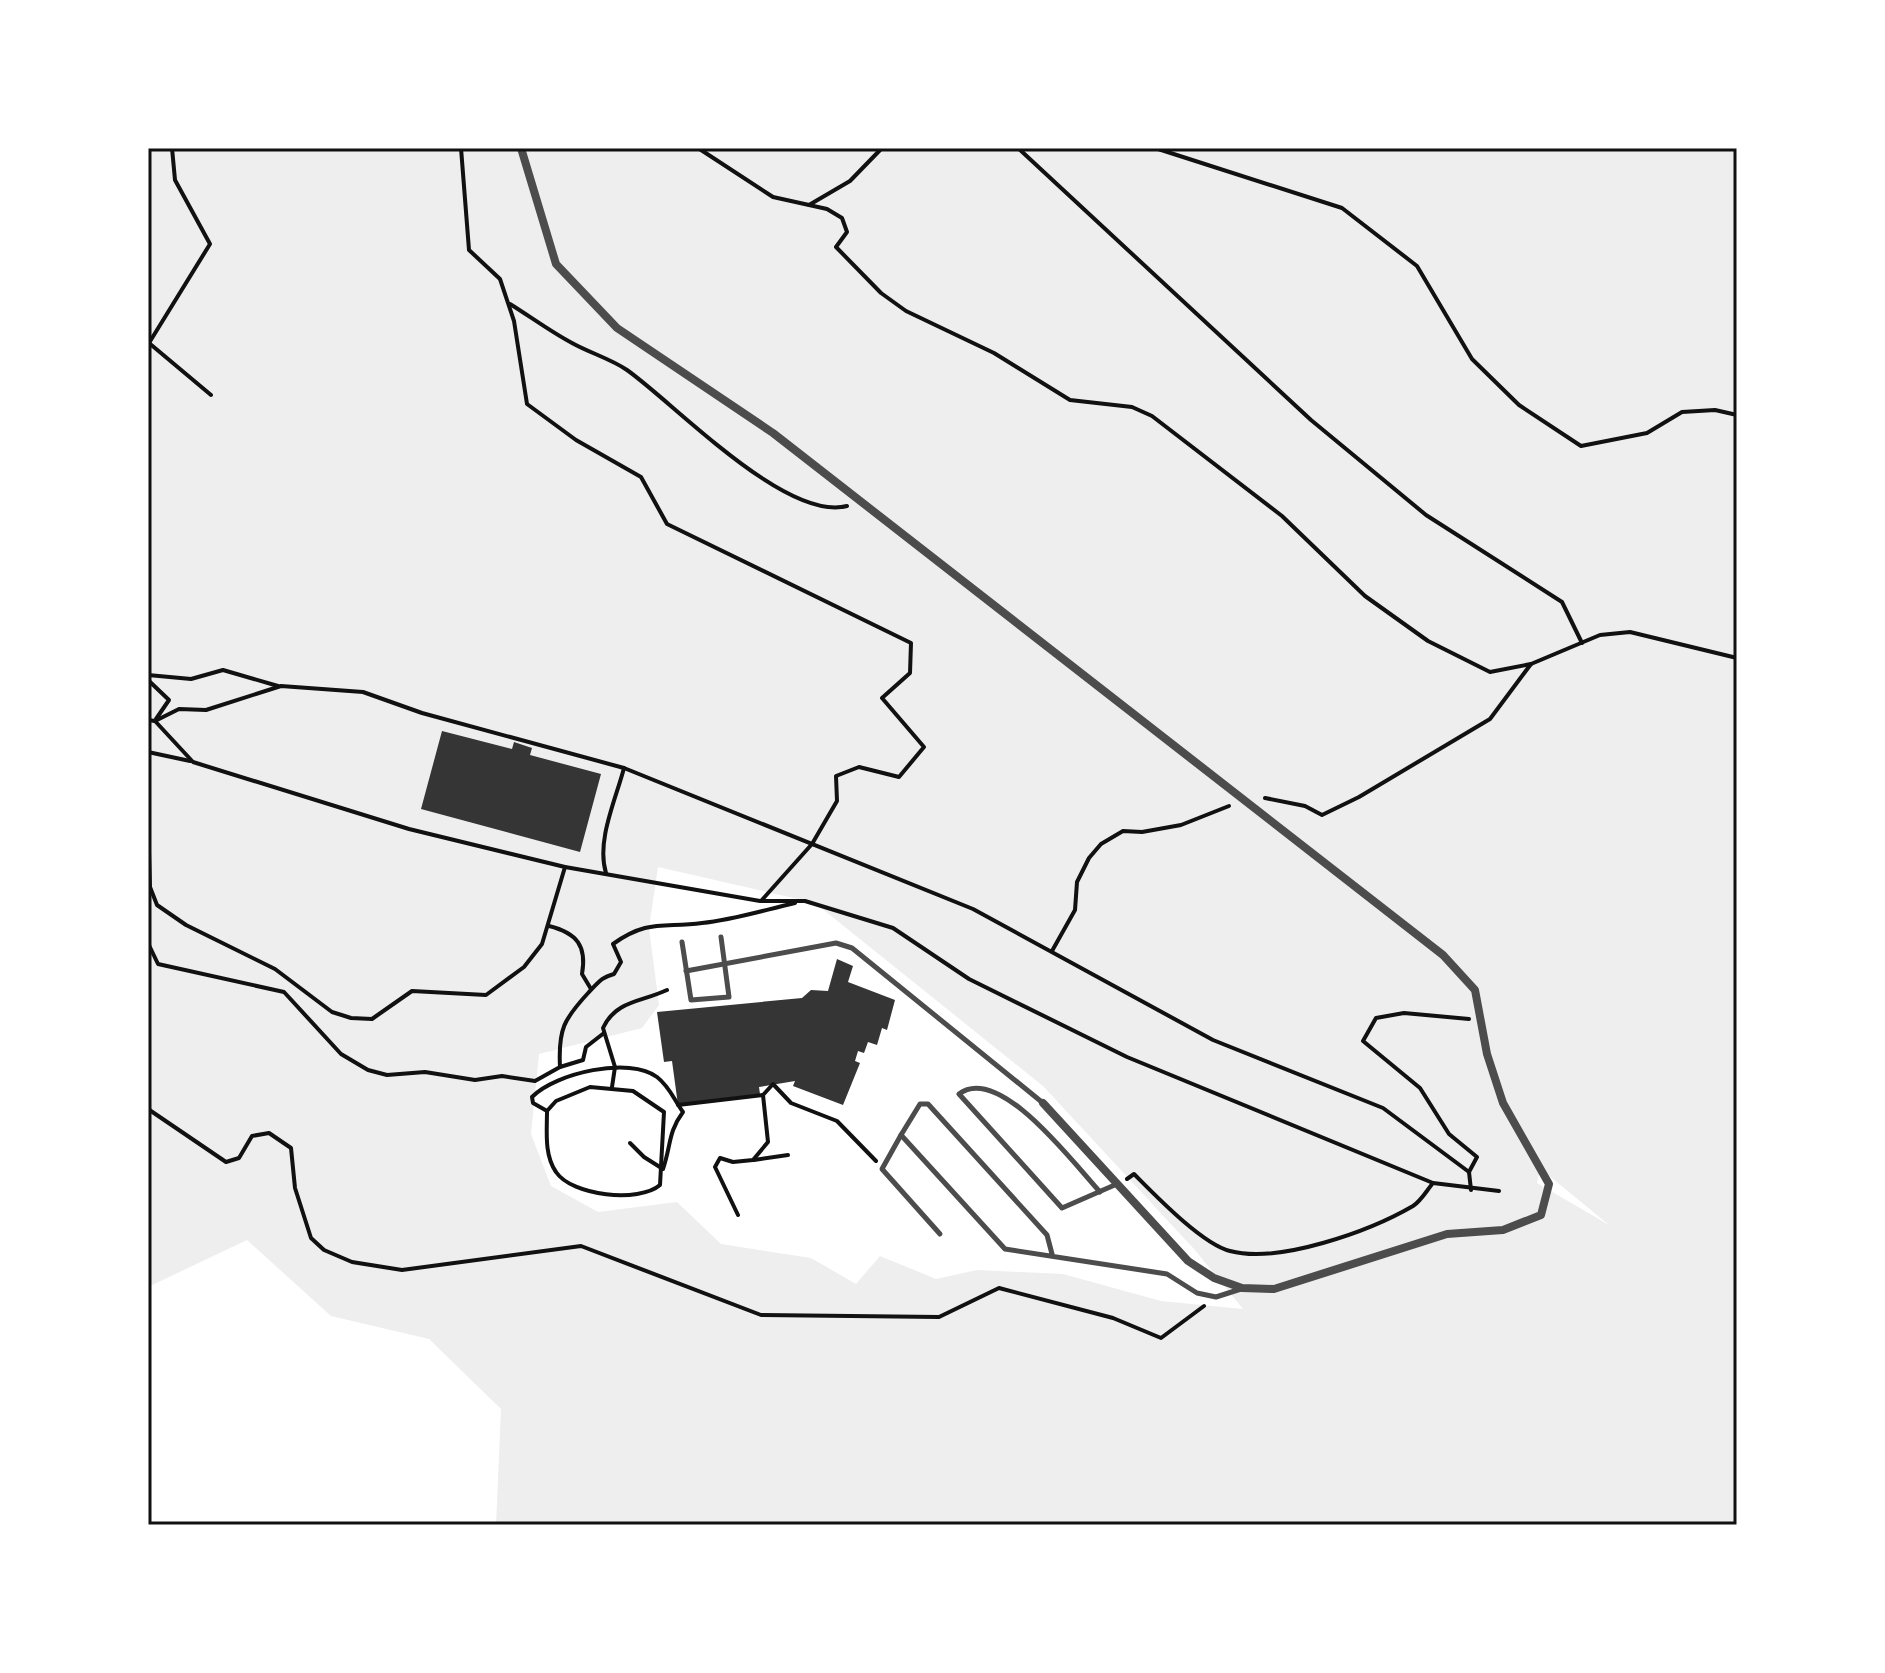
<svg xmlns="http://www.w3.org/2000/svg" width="1885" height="1673" font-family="'PT Serif',serif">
<rect width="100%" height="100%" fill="#fff"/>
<path fill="#eee" fill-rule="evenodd" d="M148 148H1737V1525H496L501 1409 429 1339 331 1316 247 1240 148 1287ZM658 867 815 903 1043 1086 1194 1249 1243 1309 1161 1301 1063 1274 977 1270 936 1279 880 1256 856 1284 811 1258 721 1244 677 1202 598 1212 551 1186 531 1134 539 1054 642 1028 659 1005 649 928ZM1540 1169H1541L1609 1225 1537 1183Z"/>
<g fill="#353535">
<polygon points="442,731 512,749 514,742 532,748 530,755 601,774 580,852 421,809"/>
<polygon points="837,959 853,966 848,982 895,1000 887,1030 882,1028 877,1045 868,1042 864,1053 858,1051 855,1061 860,1063 843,1105 793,1086 795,1081 759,1087 760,1094 678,1105 672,1061 664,1062 657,1012 802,998 811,990 828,991"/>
</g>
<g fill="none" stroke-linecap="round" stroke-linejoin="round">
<g stroke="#111" stroke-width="4">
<polyline points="172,148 175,180 210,244 149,343 211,395"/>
<polyline points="461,148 469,250 500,279 514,321 527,404 576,440 641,477 667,524 911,643 910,673 882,698 924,747 899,777 859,767 836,776 837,801 812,844 761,901"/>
<polyline points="698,148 773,197 809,205 850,181 882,148"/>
<polyline points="1018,148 1311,420 1426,515 1562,602 1582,643"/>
<polyline points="1155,148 1342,208 1417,266 1472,359 1519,405 1581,446 1647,433 1682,412 1715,410 1737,415"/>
<polyline points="809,205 827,209 842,218 847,232 836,247 881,293 906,311 994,353 1070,400 1132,407 1152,416 1282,516 1365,596 1428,641 1490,672 1531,664"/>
<path d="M510 304C531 317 551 332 572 343 590 353 611 359 627 370 675 404 786 522 847 506"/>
<polyline points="148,675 191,679 223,670 278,686"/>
<polyline points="148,680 169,700 156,719"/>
<polyline points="148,720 155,721 193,762 409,829 565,867 760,901 805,901 893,928 969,979 1127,1057 1433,1183"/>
<polyline points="155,721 179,709 206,710 281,686 363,692 422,713 624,768"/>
<polyline points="148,752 190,761"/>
<polyline points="1265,798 1305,806 1322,815 1359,797 1490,719 1531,664 1600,635 1630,632 1737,658"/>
<polyline points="148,818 150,887 157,905 186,925 275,969 332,1012 351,1018 372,1019 412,991 486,995 524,967 542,944 565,867"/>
<path d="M606 873C596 841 616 799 624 768L973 909 1213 1040 1383 1108 1469 1172 1471 1190"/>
<path d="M549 926C577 933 587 946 582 974L591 989"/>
<path d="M148 943 158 964 284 992 341 1054 368 1070 387 1075 425 1072 475 1080 502 1076 535 1081 560 1067C558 1029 564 1019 589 992 599 982 600 978 614 974L621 962 613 944C648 919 663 928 702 923 733 920 764 910 795 903"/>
<polyline points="1052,951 1075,910 1077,882 1089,858 1101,844 1123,831 1142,832 1181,825 1229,806"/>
<polyline points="1469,1019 1404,1013 1376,1018 1363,1041 1420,1088 1449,1134 1477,1157 1469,1172"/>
<polyline points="560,1067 583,1060 586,1047 604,1033"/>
<path d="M590 1087 633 1091 664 1112 660 1185C639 1203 572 1196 556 1172 544 1155 547 1131 547 1111L556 1101Z"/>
<path d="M612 1087 615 1067 603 1028C616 1000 642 1002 667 990"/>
<polyline points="678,1105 763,1095"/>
<polyline points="148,1109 226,1162 239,1158 252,1136 269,1133 291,1148 295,1188 311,1238 324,1250 352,1262 402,1270 581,1246 761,1315 939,1317 999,1288 1113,1318 1161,1338 1204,1306"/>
<path d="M547 1111 533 1103 532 1097C555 1073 630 1056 657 1077 670 1087 674 1100 683 1112 668 1132 671 1146 663 1169L644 1157 630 1143"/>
<polyline points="754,1160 788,1155"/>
<path d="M1127 1179 1134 1174C1155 1195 1202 1244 1230 1251 1279 1264 1370 1231 1413 1206 1421 1201 1427 1190 1433 1183L1499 1191"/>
<polyline points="738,1215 715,1167 720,1158 733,1162 753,1160 768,1142 763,1095 773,1084 791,1103 837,1121 876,1161"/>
</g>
<g stroke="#4c4c4c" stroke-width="5">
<polyline points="682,942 691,1000 729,997 721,937"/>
<polyline points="686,971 836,943 852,948 1043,1103"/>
<polyline points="901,1135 882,1169 940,1234"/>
<path d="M1100 1192C1074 1164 999 1063 959 1094L1062 1208 1117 1184"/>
<polyline points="1052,1254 1047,1235 928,1104 920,1104 901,1135 1005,1249 1167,1274 1197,1293 1216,1297 1241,1289"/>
</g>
<polyline stroke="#4c4c4c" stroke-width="8" points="521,148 556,264 617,328 773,433 1443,955 1475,990 1487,1054 1503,1103 1549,1184 1541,1215 1503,1230 1447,1234 1274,1289 1242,1288 1214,1278 1188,1261 1043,1103"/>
</g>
<rect width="1885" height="1673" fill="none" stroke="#ffffff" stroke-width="300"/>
<rect x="150" y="150" width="1585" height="1373" fill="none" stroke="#111" stroke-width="3"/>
</svg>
